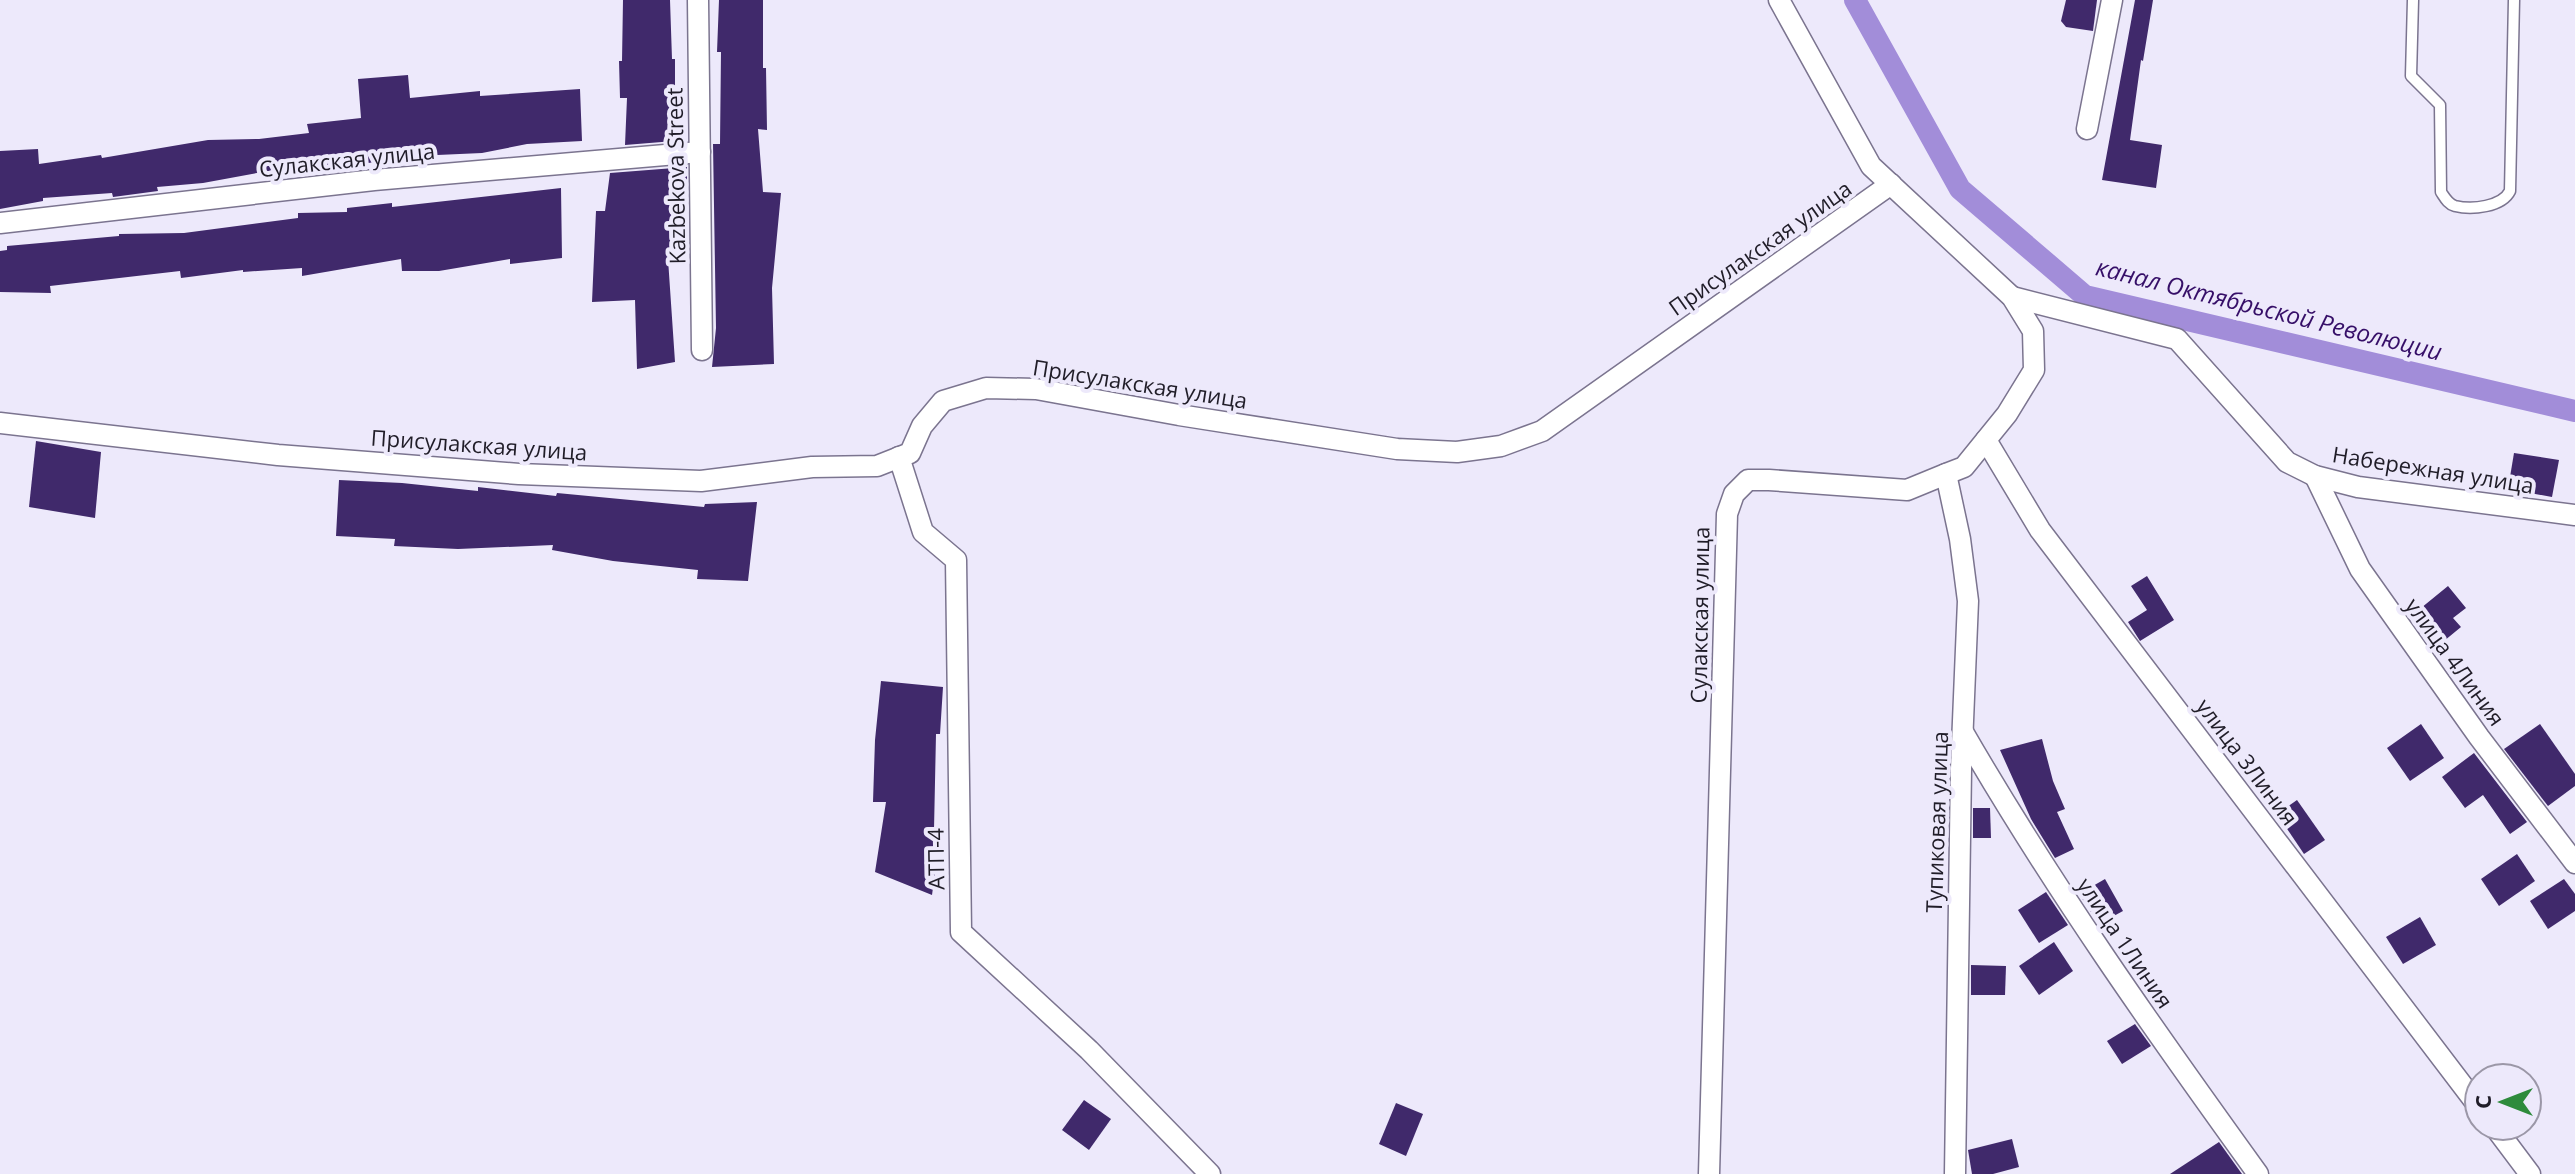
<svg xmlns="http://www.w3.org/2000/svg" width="2575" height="1174" font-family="'Open Sans',sans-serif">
<rect width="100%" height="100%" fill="#ede9fb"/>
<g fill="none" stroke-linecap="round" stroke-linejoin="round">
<polyline stroke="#a28dd9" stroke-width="22" points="1855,0 1960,189 2085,296 2575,411"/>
</g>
<g fill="#40296b">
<polygon points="623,0 670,0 672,59 675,59 675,99 671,98 674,141 625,145 627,98 620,98 619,61 622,61"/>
<polygon points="719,0 763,0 763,68 766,68 767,130 758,129 763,192 781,193 772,288 774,364 712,367 716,328 713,144 720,144 721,52 717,52"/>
<polygon points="2066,0 2097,0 2093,31 2066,27 2061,21"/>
<polygon points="2135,0 2153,0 2143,61 2141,60 2130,140 2162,145 2156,188 2102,180"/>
<polygon points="408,75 410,98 480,91 480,96 580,89 582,141 527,144 482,153 415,156 315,171 315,169 269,174 268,171 203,183 157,187 158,191 113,197 112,193 43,198 43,201 0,209 0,151 38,149 39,164 101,155 102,158 208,140 259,139 309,133 307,124 361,118 358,79"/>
<polygon points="687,167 687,204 676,205 676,259 668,259 675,362 637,369 635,300 592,302 596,211 605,211 610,173"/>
<polygon points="561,188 562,258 510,264 510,259 439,271 402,271 401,259 302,276 302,268 243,272 243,270 181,278 180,271 50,286 51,293 0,292 0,251 7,250 7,246 119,236 119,234 184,233 298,218 298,213 347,212 347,208 392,203 392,207"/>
<polygon points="36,441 101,452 95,518 29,507"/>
<polygon points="2514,453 2559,460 2552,497 2508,489"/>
<polygon points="339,480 402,483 478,491 478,487 556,496 557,493 704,507 705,504 757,502 748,581 697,579 698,570 613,561 552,550 553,545 458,549 394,546 395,539 336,536"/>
<polygon points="2147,576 2174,620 2140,641 2128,622 2147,610 2131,586"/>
<polygon points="2448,586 2466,608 2453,618 2461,627 2433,650 2410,617"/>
<polygon points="881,681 943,687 940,734 936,734 934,830 941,830 932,895 875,872 886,802 873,802 875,740"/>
<polygon points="2421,724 2444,758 2410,781 2387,748"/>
<polygon points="2540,724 2575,774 2575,786 2548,806 2504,749"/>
<polygon points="2042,739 2053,781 2065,809 2057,812 2074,849 2055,858 2031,819 2000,750"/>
<polygon points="2474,753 2527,822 2510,834 2483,795 2465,808 2442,777"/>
<polygon points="2297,800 2325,840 2304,854 2277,814"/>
<polygon points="1973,808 1990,808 1991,838 1973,838"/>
<polygon points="2517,854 2535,881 2499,906 2481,879"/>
<polygon points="2105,879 2123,911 2099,924 2079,894"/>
<polygon points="2564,879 2575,894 2575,911 2548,929 2530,901"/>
<polygon points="2046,892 2068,925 2039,943 2018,910"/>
<polygon points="2420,917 2436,945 2403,964 2386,937"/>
<polygon points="2054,942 2073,971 2039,995 2019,966"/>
<polygon points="1971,965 2006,966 2005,995 1971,995"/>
<polygon points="2135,1024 2151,1046 2122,1064 2107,1041"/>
<polygon points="1084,1100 1111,1119 1089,1150 1062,1130"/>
<polygon points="1396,1103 1423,1114 1406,1156 1379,1144"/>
<polygon points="2012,1139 2019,1167 1993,1174 1972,1174 1968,1150"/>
<polygon points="2219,1142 2242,1174 2170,1174"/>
</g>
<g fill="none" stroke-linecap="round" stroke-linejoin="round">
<g stroke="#7b748f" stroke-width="13">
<path id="lane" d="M2413 0 2411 76 2440 105 2441 192C2445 198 2448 204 2455 206 2472 210 2502 207 2510 191L2514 0"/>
</g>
<g stroke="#7b748f" stroke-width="23">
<g id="street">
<polyline points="698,0 702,350"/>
<polyline points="2087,129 2112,0"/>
<polyline points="0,223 374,180 700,152"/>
<polyline points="2012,297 2177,339 2287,462 2315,476 2358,487 2575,515"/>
<polyline points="0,423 278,455 519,474 701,481 812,467 877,466 910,453 922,426 943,401 986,388 1036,389 1179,415 1397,449 1457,452 1501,446 1542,431 1891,184"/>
<polyline points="1986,440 2040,530 2479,1107"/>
<polyline points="899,457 923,532 956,560 961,932 1089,1050 1210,1174"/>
<polyline points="1946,474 1960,539 1968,601 1961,769 1955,1174"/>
<polyline points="2315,476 2360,569 2479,737 2575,863"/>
<path d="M1963 732C2052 886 2154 1030 2258 1174"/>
<polyline points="2494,1126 2530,1174"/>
<polyline points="1709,1174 1727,514 1734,494 1748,480 1769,480 1907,490 1946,474 1964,467 2007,414 2034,370 2033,331 2012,297 1871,166 1779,0"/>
</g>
</g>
<use href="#lane" stroke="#fff" stroke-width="10"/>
<use href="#street" stroke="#fff" stroke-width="20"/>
</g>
<g text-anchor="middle" stroke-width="8" stroke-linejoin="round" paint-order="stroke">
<g font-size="22" fill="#201d28" stroke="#ede9fb">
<text transform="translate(347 160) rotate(-6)" y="8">Сулакская улица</text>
<text transform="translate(676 176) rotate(-91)" y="8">Kazbekova Street</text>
<text transform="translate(1760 248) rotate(-35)" y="8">Присулакская улица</text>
<text transform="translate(1140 384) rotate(9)" y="8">Присулакская улица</text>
<text transform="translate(479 445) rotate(4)" y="8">Присулакская улица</text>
<text transform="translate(2433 470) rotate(9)" y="8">Набережная улица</text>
<text transform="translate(1700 615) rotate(-89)" y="8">Сулакская улица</text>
<text transform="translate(2455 662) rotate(54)" y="8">улица 4Линия</text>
<text transform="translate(2247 762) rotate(53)" y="8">улица 3Линия</text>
<text transform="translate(1937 822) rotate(-88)" y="8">Тупиковая улица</text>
<text transform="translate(936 859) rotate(-91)" y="8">АТП-4</text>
<text transform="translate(2125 943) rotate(56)" y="8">улица 1Линия</text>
</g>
<g font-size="24" font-style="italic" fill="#360f68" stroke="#ede9fb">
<text transform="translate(2269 310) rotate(14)" y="8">канал Октябрьской Революции</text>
</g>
</g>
<g transform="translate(2503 1102) rotate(270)"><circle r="38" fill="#ede9fb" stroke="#9b97a7" stroke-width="2"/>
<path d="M0-6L14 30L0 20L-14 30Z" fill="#2e8b3c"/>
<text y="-12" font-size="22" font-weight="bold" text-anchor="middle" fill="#201d28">С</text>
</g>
</svg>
